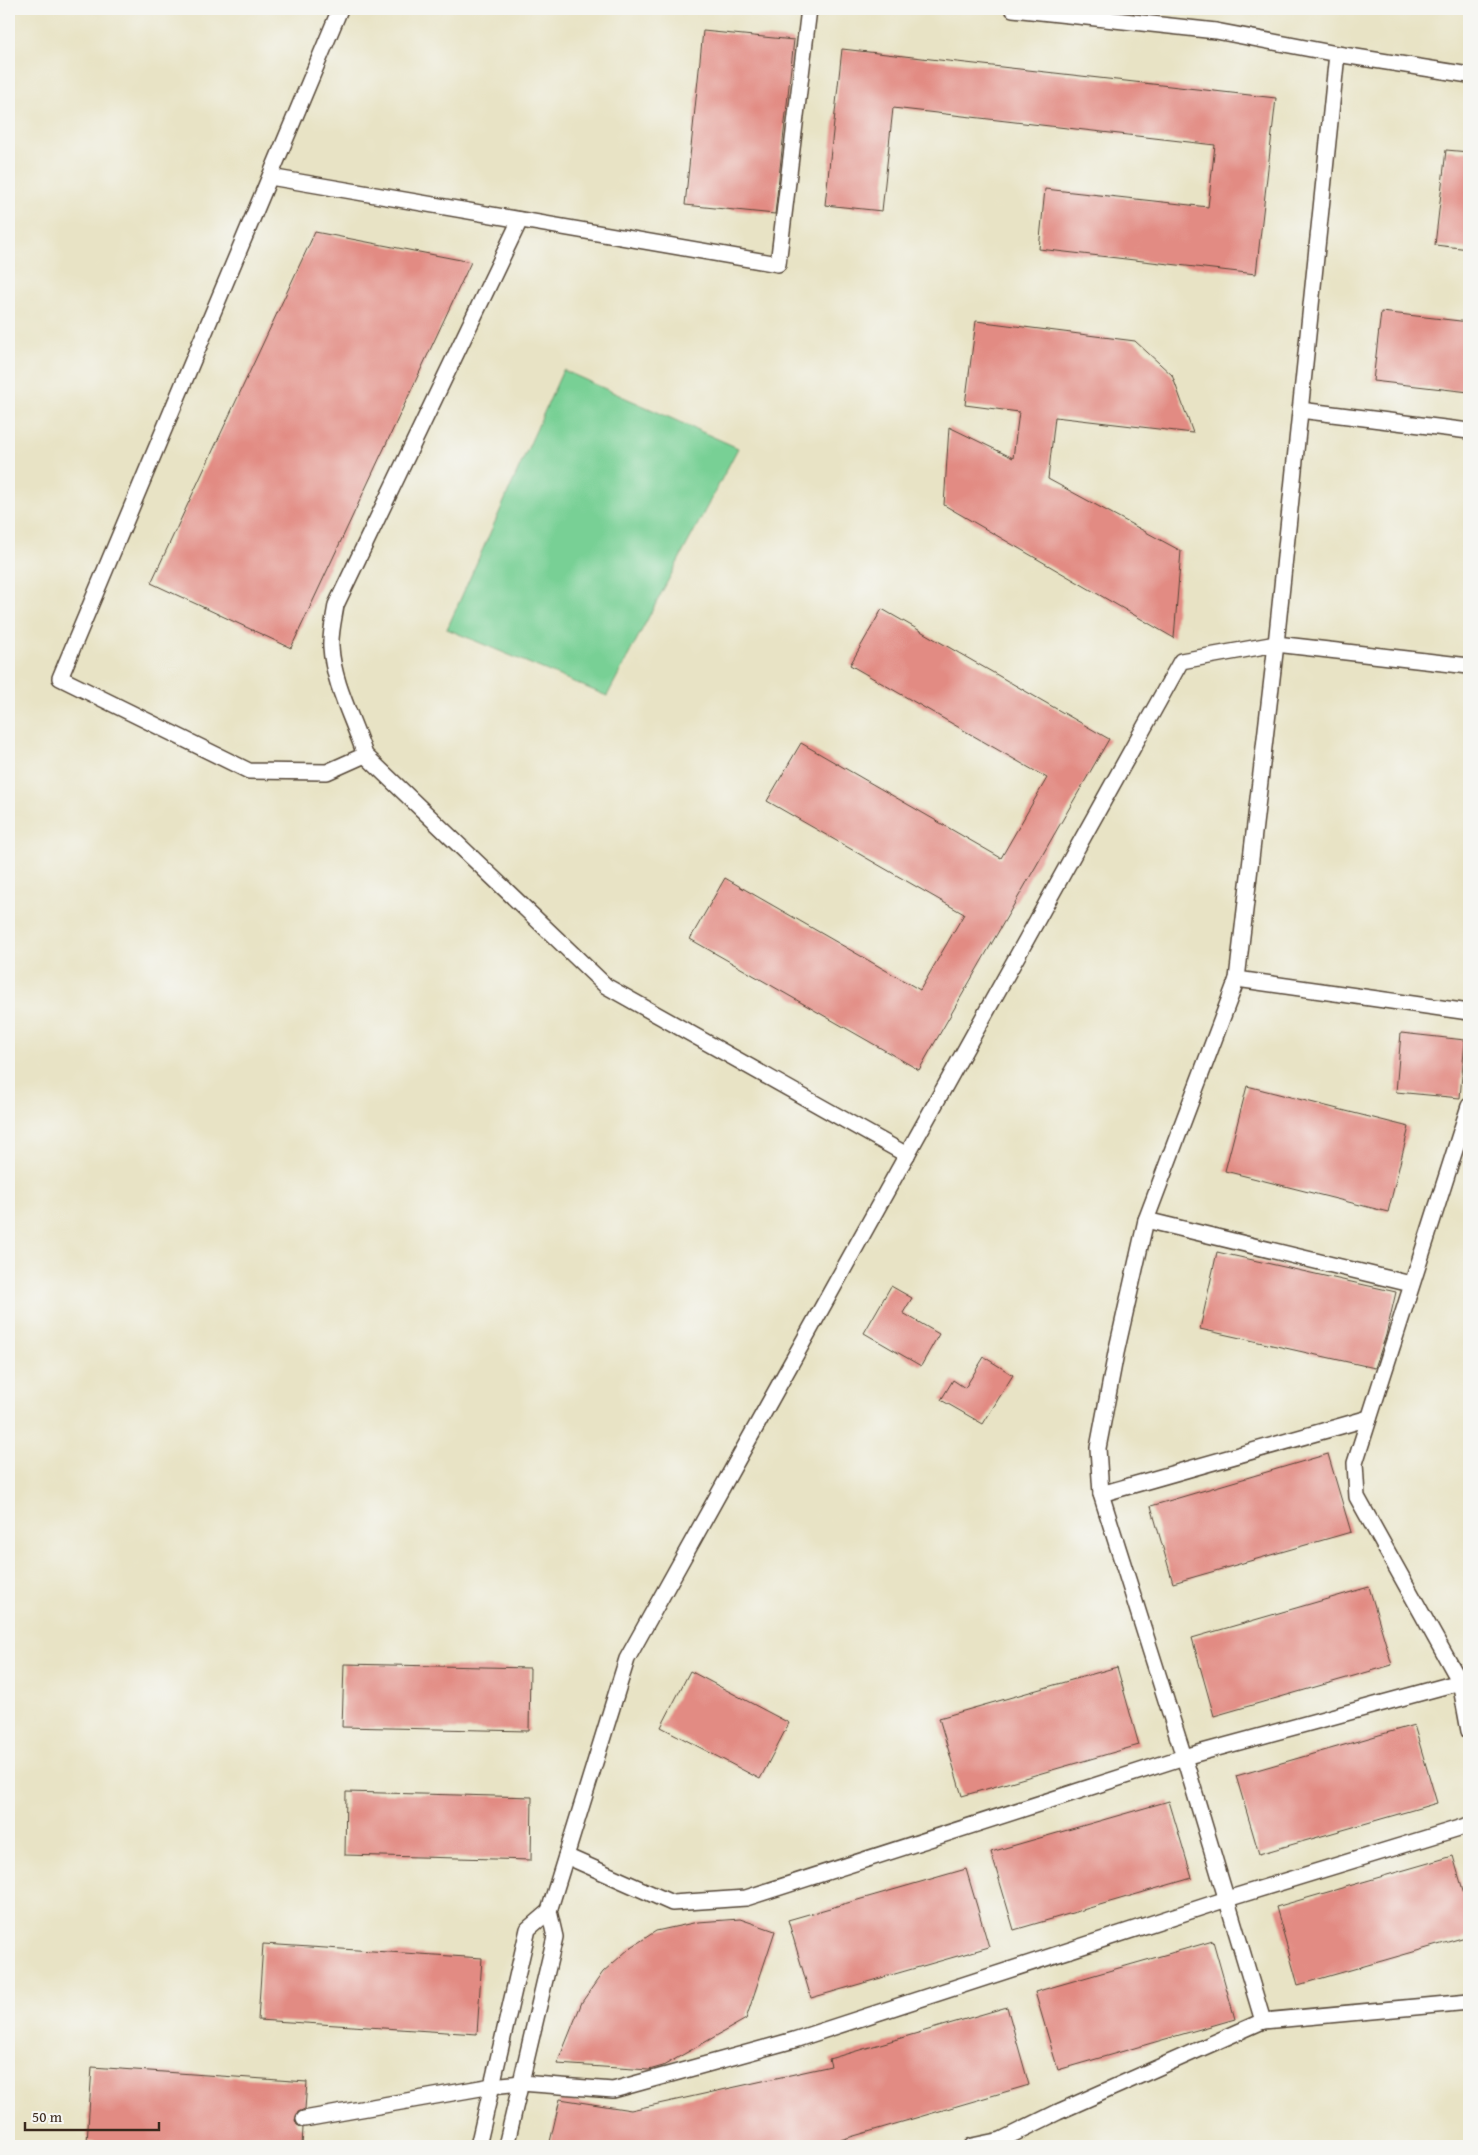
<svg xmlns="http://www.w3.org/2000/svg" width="1478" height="2155" font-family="'Gentium Book Plus',serif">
<rect width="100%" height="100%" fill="#f6f6f2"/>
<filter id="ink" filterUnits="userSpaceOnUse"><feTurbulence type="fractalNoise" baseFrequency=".02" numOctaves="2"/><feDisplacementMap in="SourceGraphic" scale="10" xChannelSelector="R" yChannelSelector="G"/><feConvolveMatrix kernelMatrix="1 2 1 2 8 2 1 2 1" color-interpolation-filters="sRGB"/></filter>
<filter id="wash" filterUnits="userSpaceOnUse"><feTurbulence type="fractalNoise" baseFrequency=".0096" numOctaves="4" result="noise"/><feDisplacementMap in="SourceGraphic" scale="20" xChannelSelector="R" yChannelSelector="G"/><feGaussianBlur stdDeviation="1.12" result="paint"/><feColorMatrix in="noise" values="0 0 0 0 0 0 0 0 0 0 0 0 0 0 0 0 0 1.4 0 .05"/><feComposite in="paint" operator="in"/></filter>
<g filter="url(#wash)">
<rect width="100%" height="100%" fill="#e8e3c5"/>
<polygon fill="#78d095" stroke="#5a7d5a" points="563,370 738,448 607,696 447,629"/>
<g id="blocks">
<g fill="#e28b83">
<polygon points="703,31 794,40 775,214 685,205"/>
<polygon points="842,49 1276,98 1256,274 1039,249 1045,189 1208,207 1215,145 893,108 882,211 825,205"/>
<polygon points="1446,150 1469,152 1469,249 1435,245"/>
<polygon points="315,232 471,262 291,648 151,583"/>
<polygon points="1381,312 1469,322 1469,392 1373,381"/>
<polygon points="976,321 1135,341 1172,375 1193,433 1055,417 1048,479 1181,551 1174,638 944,505 949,427 1013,458 1019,412 965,405"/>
<polygon points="882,609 1109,739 919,1070 690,939 725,878 920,990 964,914 767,801 801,743 1001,858 1047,778 850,665"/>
<polygon points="1401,1033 1465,1040 1460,1098 1396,1092"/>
<polygon points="1247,1086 1409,1127 1388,1212 1225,1171"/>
<polygon points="1217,1252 1396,1292 1386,1335 1375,1368 1200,1329"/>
<polygon points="891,1286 912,1298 903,1313 939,1334 921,1366 864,1333"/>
<polygon points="984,1357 1013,1375 983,1424 941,1400 953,1380 965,1388"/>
<polygon points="1328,1454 1351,1532 1173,1583 1151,1506"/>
<polygon points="1369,1587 1392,1665 1214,1716 1192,1638"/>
<polygon points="344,1664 530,1668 529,1731 342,1727"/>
<polygon points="1117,1667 1139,1745 962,1796 939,1718"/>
<polygon points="690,1671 789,1723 760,1779 661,1727"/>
<polygon points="1414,1725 1437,1803 1259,1854 1236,1776"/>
<polygon points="346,1792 532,1797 531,1860 345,1855"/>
<polygon points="1169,1801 1192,1878 1014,1930 991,1852"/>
<polygon points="1453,1856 1469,1911 1469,1936 1298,1985 1276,1907"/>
<polygon points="966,1869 989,1947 811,1998 788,1920"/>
<polygon points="740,1919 775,1931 746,2019 663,2066 649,2070 557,2064 582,2002 603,1972 630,1948 656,1931 698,1922"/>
<polygon points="1213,1941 1235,2019 1058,2070 1035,1992"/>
<polygon points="263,1944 482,1958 477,2034 258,2020"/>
<polygon points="1007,2007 1029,2085 830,2143 831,2146 549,2146 560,2099 631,2110 831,2066 829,2059"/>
<polygon points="92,2067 307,2082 305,2109 298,2112 295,2120 297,2125 303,2128 302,2146 140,2146 87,2142"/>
</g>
</g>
</g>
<g filter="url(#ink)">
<use href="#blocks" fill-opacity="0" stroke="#554637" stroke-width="1"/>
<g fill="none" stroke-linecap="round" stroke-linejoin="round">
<g stroke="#554637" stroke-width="18">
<g id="street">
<polyline points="340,9 60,678 249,771 327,772 365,755"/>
<polyline points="1013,9 1216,31 1337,54 1469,75"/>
<polyline points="270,177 778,264 809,9"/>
<path d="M520 220 336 605C334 618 330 634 331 647 333 683 354 721 365 755L606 986 907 1155"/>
<polyline points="1300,410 1469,431"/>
<polyline points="1237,979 1469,1012"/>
<polyline points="1469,1106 1355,1463 1357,1497 1460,1682 1469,1731"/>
<polyline points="1146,1220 1411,1284"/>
<polyline points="1101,1494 1369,1418"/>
<polyline points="566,1856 672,1903 746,1898 1184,1757 1460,1682"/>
<polyline points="1263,2021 1184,1757 1101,1494 1098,1448 1116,1353 1146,1220 1237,979 1276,644 1337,54"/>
<polyline points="304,2119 492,2086 521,2083 613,2090 794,2040 1227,1899 1469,1825"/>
<polyline points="478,2146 528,1929 549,1911"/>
<polyline points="506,2146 555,1937 549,1911 627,1659 1181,661 1276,644 1469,666"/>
<polyline points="972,2146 1001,2140 1058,2112 1263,2021 1469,2002"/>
</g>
</g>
<use href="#street" stroke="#fff" stroke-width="15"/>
</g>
</g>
<rect width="1478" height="2155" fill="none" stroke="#f6f6f2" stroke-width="30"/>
<path d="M25 2122v8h134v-8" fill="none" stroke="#3b2a1e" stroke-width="2.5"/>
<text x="32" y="2122" font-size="15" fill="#3b2a1e" stroke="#f6f6f2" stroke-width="4" paint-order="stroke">50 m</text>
</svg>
